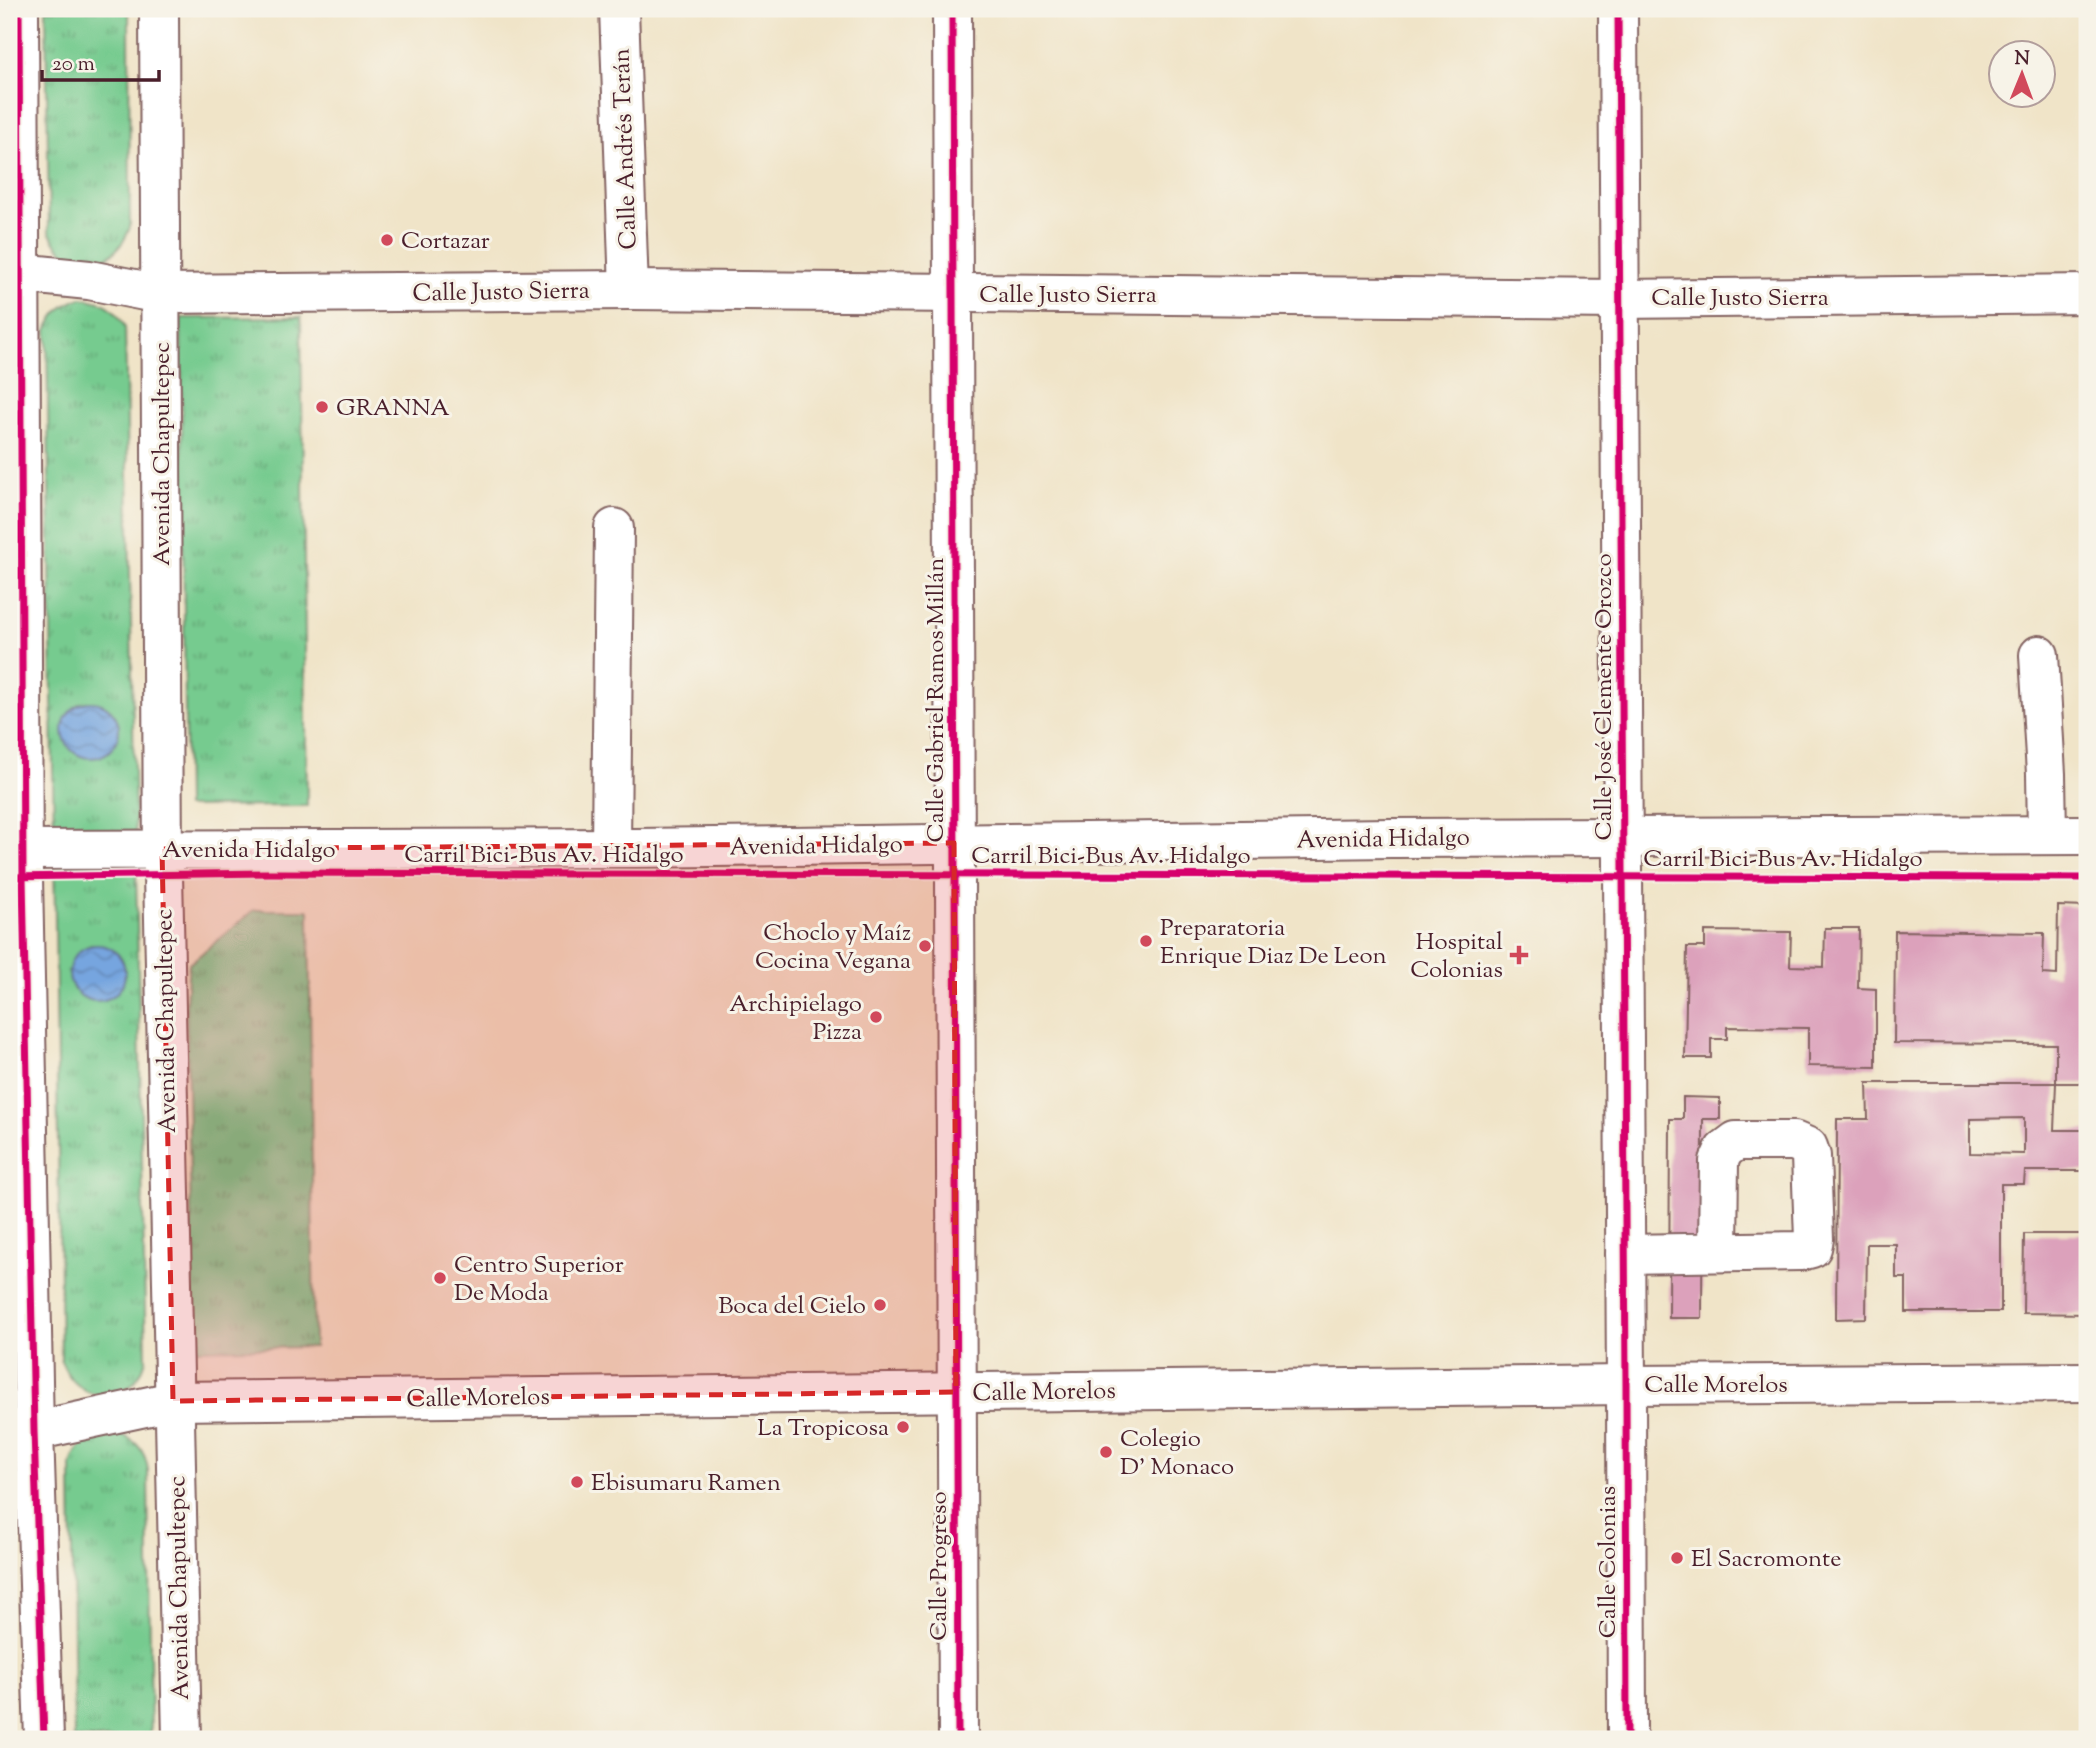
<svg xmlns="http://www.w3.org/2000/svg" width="2096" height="1748" font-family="'Sorts Mill Goudy',serif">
<defs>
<pattern id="park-tufts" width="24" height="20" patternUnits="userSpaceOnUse" patternTransform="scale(1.75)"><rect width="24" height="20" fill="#76cb8f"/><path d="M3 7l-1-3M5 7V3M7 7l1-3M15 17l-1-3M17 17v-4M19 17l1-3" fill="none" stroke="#63a475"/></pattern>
<pattern id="water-waves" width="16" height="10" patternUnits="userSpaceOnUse" patternTransform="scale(1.75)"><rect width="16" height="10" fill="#76a5df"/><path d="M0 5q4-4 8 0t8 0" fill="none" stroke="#6386b5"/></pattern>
</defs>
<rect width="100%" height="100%" fill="#f7f3e8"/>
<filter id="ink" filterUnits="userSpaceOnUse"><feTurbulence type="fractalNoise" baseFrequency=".0143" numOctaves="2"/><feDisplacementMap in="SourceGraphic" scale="14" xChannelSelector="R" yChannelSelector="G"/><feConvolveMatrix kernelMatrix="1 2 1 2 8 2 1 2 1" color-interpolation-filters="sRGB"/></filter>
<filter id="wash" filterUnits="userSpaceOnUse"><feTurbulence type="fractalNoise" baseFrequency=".00686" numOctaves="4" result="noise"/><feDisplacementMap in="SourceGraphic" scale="28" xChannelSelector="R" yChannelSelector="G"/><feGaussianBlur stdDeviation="1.57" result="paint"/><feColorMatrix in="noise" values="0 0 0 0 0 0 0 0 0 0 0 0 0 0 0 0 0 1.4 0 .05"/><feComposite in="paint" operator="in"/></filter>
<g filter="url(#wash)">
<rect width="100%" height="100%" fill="#f0e4c8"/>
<g fill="url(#park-tufts)" stroke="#60755d" stroke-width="2" fill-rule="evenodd">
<path d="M46 9H129L130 227C115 271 68 275 49 231Z"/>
<path d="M82 298C106 302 114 306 125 327L146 1360C132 1408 79 1407 61 1361L47 330C55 312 63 304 82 298ZM85 702C140 702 121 775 75 753L77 705ZM91 945C113 951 126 951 125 977L74 990C65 971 72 952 91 945Z"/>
<polygon points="301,317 307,806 186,807 181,318"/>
<polygon points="254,910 309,910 314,1347 194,1349 186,1002 189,964"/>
<path d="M113 1432C134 1438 145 1448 148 1470L151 1739H74L71 1465C76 1442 92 1437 113 1432Z"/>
</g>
<g fill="url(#water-waves)" stroke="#606285" stroke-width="2">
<circle cx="91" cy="730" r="28"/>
<circle cx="97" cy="973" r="28"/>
</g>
<g id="blocks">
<g fill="#dca1bb" fill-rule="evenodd">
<polygon points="2058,906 2087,907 2087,1083 2056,1083 2056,1044 1894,1043 1895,931 2044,933 2043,974 2057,975"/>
<polygon points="1825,928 1859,928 1858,988 1876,989 1876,1067 1808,1066 1808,1028 1727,1027 1727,1039 1711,1039 1711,1058 1685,1058 1687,947 1705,947 1705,931 1791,932 1790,966 1824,967"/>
<path d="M1867 1083H2056L2054 1130H2087V1171H2025L2024 1184H2001V1312H1906V1278H1896V1244H1867L1866 1318 1836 1319 1837 1119H1868ZM2024 1118V1154L1970 1153V1119Z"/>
<polygon points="1683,1097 1720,1098 1720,1119 1703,1119 1702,1318 1669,1318 1670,1119 1683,1119"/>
<polygon points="2024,1234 2087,1234 2087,1314 2023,1313"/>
</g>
</g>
</g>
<g filter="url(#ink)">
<use href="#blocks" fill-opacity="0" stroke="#846462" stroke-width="2"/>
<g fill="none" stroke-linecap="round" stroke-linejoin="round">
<g stroke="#846462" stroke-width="42">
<g id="minor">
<polyline points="19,9 23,877 34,1431 44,1739"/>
<polyline points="159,9 163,874 182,1739"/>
<polyline points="619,9 629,290"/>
<polyline points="952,9 958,1739"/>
<polyline points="1618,9 1626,1385 1627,1739"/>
<polyline points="9,272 89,280 160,294 629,290 1619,299 2087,294"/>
<polyline points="2039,655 2046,774 2047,835"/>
<polyline points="611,848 614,528"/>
<polyline points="1625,1254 1801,1251 1812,1248 1814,1239 1811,1156 1808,1147 1794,1141 1736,1141 1724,1150 1719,1161 1718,1252"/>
<polyline points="9,1445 34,1431 173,1401 1626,1385 2087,1382"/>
</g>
</g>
<g stroke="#846462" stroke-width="42">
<polyline id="major" points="9,850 636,848 1391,838 2087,835"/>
</g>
<use href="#minor" stroke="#fff" stroke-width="38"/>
<use href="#major" stroke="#fff" stroke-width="38"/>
<g stroke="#f7f3e8" stroke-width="11">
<g id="cycleway">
<polyline points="19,9 23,877 34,1431 44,1739"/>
<polyline points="952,9 958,1739"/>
<polyline points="1618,9 1626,1385 1627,1739"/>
<polyline points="9,877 269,873 2087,878"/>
</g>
</g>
<use href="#cycleway" stroke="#d6006c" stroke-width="7"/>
</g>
</g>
<path fill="#d62828" fill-opacity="0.2" stroke="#d62828" stroke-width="5" stroke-dasharray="14 9" stroke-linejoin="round" d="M954 843 956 1392 173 1401 162 849Z"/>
<g fill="#d1495b" stroke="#f7f3e8" stroke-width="2.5">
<circle cx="387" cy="240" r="7"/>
<circle cx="322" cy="407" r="7"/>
<circle cx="1146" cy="941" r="7"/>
<circle cx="925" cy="946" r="7"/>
<path d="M1515.5 944.5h7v7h7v7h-7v7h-7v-7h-7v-7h7z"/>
<circle cx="876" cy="1017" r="7"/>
<circle cx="440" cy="1278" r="7"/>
<circle cx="880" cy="1305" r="7"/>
<circle cx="903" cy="1427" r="7"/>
<circle cx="1106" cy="1452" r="7"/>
<circle cx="577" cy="1482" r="7"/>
<circle cx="1677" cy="1558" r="7"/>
</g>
<g text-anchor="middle" stroke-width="6" stroke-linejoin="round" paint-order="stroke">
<g font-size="24" fill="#4a1f2b" stroke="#f7f3e8">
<text transform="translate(624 149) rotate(-92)" y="8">Calle Andrés Terán</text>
<text transform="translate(501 291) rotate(-1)" y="8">Calle Justo Sierra</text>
<text x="1068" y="302">Calle Justo Sierra</text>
<text x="1740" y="305">Calle Justo Sierra</text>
<text transform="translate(161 454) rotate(-90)" y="8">Avenida Chapultepec</text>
<text transform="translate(1603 697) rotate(-90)" y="8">Calle José Clemente Orozco</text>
<text transform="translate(935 700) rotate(-90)" y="8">Calle Gabriel Ramos Millán</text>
<text transform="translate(1383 838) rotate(-1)" y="8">Avenida Hidalgo</text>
<text transform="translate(816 845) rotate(-1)" y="8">Avenida Hidalgo</text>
<text x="249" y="857">Avenida Hidalgo</text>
<text x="544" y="862">Carril Bici-Bus Av. Hidalgo</text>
<text x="1111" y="863">Carril Bici-Bus Av. Hidalgo</text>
<text x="1783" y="866">Carril Bici-Bus Av. Hidalgo</text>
<text transform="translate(165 1021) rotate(-91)" y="8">Avenida Chapultepec</text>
<text x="1716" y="1392">Calle Morelos</text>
<text transform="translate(1044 1391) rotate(-1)" y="8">Calle Morelos</text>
<text transform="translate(478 1397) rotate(-1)" y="8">Calle Morelos</text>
<text transform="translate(1607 1562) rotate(-90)" y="8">Calle Colonias</text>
<text transform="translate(938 1566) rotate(-90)" y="8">Calle Progreso</text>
<text transform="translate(178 1588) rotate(-91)" y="8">Avenida Chapultepec</text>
</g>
<g font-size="24" fill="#4a1f2b" stroke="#f7f3e8" text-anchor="start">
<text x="401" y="248">Cortazar</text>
<text x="336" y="415">GRANNA</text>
<text x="1160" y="935">Preparatoria<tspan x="1160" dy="28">Enrique Diaz De Leon</tspan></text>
<text x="911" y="940" text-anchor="end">Choclo y Maíz<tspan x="911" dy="28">Cocina Vegana</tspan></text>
<text x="1503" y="949" text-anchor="end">Hospital<tspan x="1503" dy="28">Colonias</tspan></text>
<text x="862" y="1011" text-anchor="end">Archipielago<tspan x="862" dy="28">Pizza</tspan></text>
<text x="454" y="1272">Centro Superior<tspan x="454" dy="28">De Moda</tspan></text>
<text x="866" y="1313" text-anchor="end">Boca del Cielo</text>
<text x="889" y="1435" text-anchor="end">La Tropicosa</text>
<text x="1120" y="1446">Colegio<tspan x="1120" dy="28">D' Monaco</tspan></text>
<text x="591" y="1490">Ebisumaru Ramen</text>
<text x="1691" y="1566">El Sacromonte</text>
</g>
</g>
<rect width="2096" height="1748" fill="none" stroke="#f7f3e8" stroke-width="35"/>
<g transform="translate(2022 74) rotate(1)"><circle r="33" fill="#f7f3e8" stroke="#b29e9c" stroke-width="2"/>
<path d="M0-5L12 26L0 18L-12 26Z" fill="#d1495b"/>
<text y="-10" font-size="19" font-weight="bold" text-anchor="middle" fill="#4a1f2b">N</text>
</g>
<path d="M42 70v10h117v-10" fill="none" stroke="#4a1f2b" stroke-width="3.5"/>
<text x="52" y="70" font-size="21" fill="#4a1f2b" stroke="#f7f3e8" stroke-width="5" paint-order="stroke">20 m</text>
</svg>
